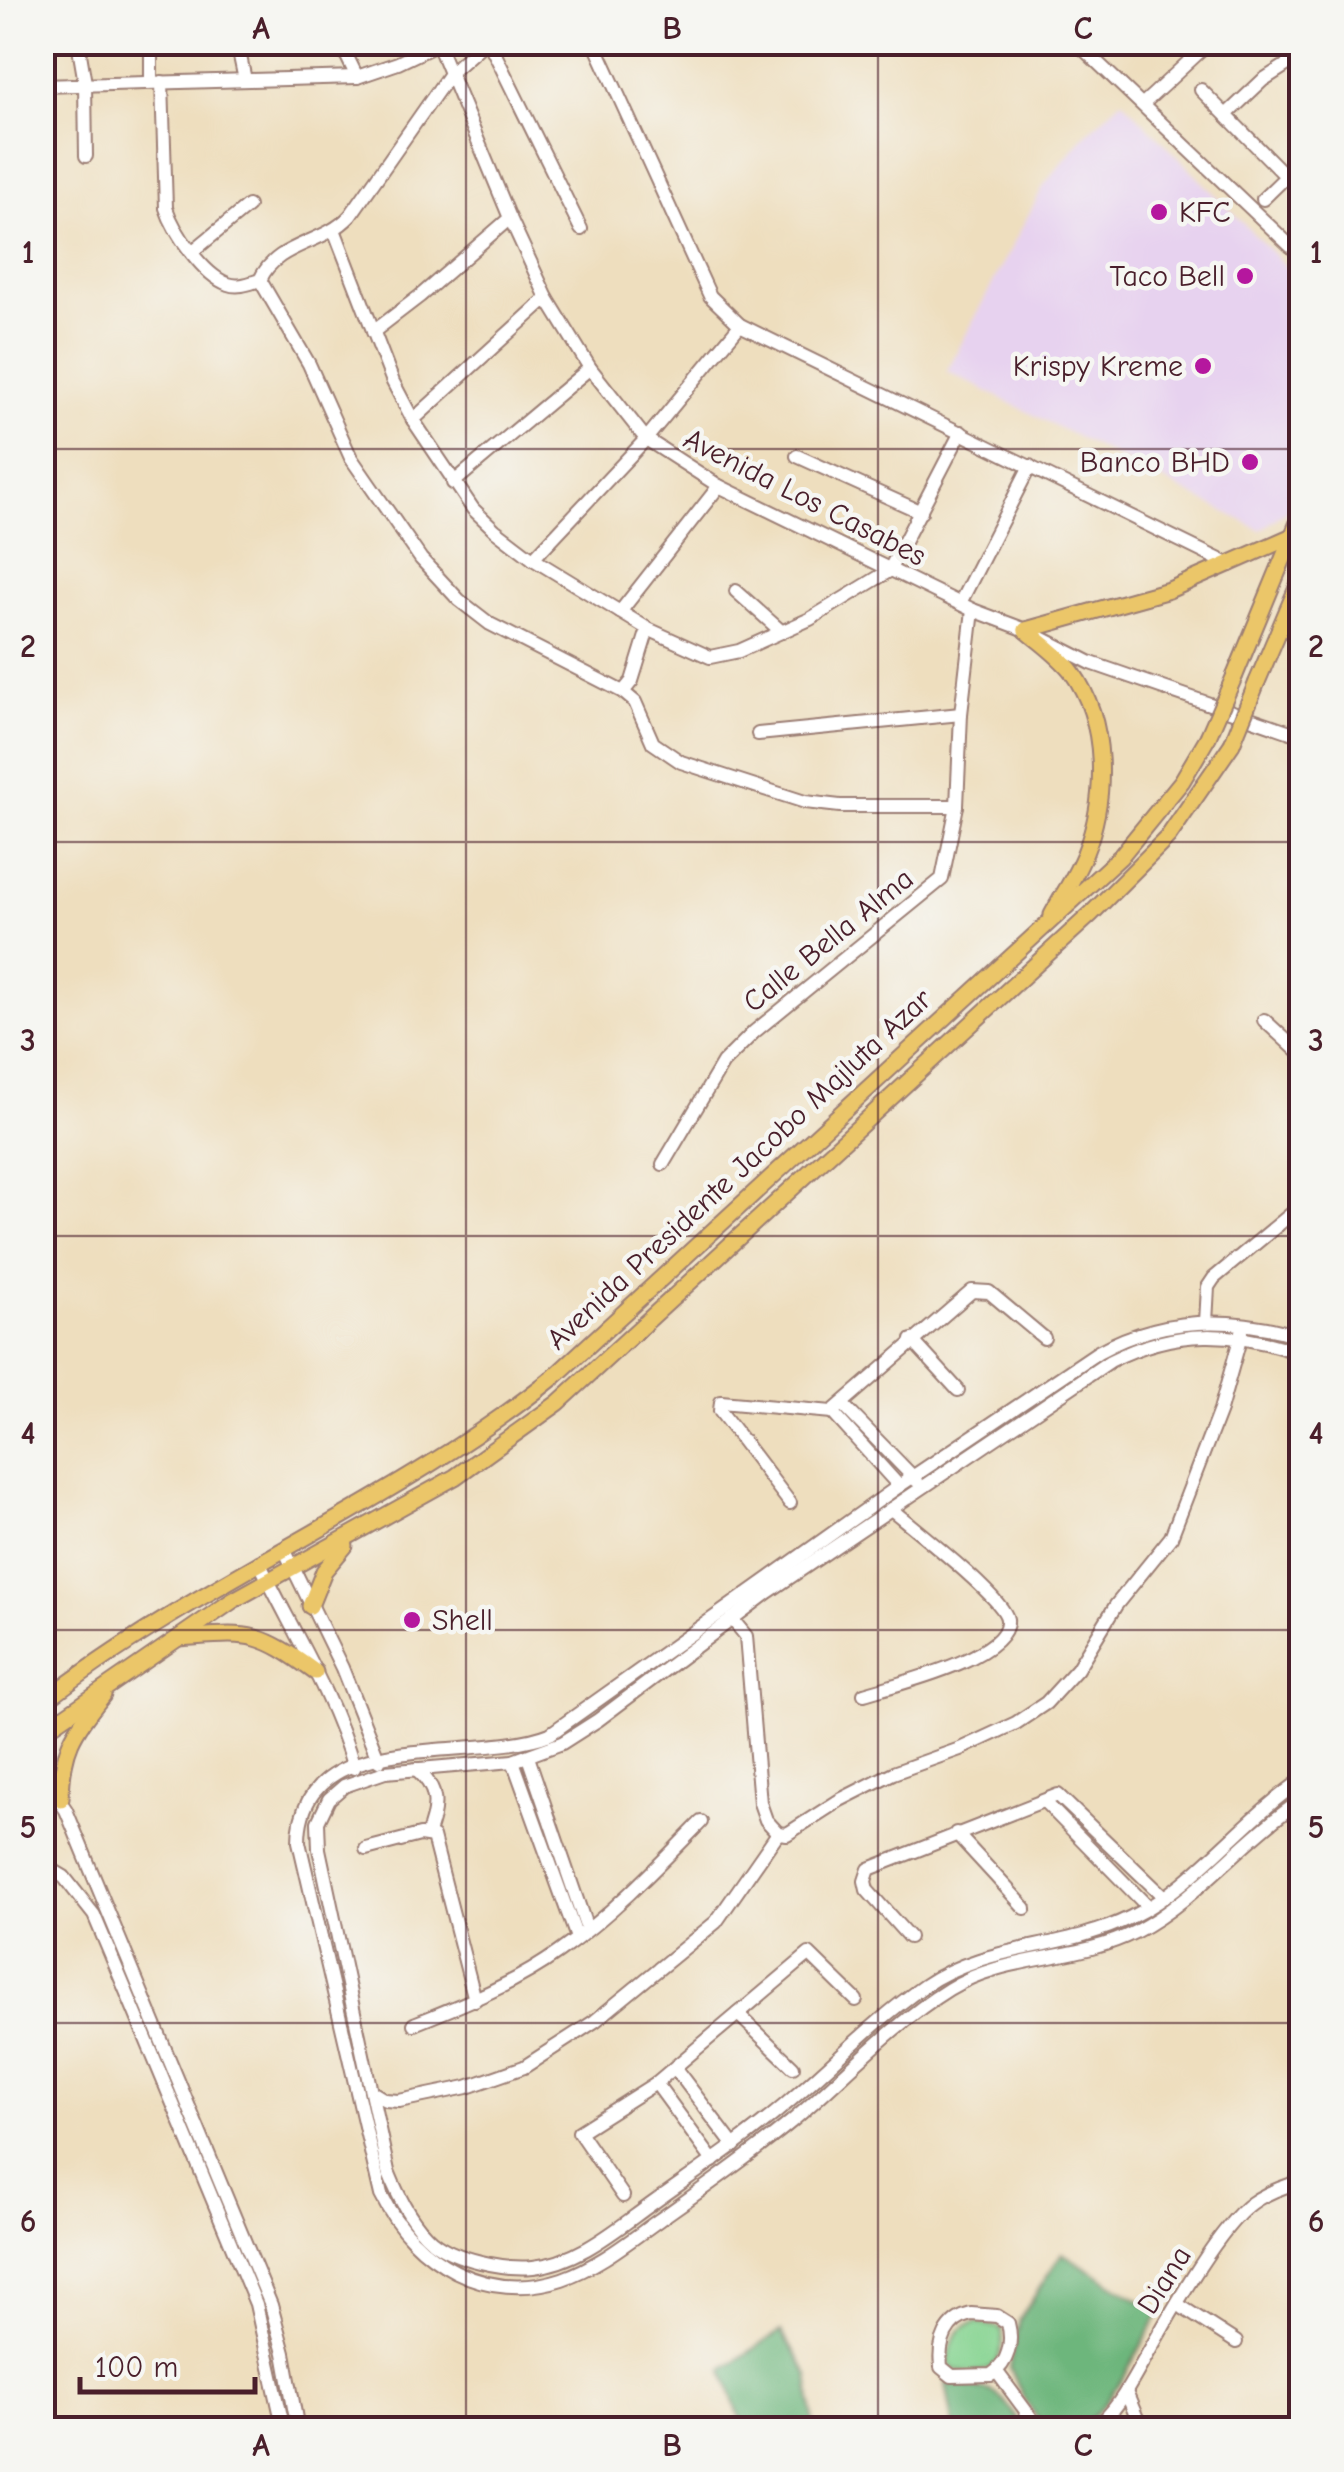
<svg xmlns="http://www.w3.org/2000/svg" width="1344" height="2472" font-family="'Comic Neue',sans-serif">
<rect width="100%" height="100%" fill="#f6f6f2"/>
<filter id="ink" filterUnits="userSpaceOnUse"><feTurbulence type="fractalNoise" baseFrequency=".01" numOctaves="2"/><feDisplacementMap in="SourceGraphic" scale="20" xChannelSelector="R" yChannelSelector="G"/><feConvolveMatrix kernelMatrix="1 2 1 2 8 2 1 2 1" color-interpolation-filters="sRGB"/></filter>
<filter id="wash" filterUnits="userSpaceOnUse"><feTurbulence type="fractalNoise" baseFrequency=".0048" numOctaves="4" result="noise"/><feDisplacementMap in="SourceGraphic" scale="40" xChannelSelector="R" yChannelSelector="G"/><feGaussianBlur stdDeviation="2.25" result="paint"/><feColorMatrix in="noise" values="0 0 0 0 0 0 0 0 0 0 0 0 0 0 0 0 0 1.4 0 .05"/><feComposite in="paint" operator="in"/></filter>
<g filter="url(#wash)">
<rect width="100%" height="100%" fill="#eedebe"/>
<polygon fill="#e7d2ef" points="1122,100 1301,282 1301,480 1287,510 1261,530 947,371 1044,185 1085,135"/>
<path fill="#87d492" stroke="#687a5e" stroke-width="2.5" d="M977 2322 1001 2328C1006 2343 1000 2368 982 2371 974 2373 963 2371 955 2370L949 2363C950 2343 956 2327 977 2322Z"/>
<g fill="#6db67c" stroke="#5c6a54" stroke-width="2.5">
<path d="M1062 2253 1160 2313C1142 2343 1108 2415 1076 2428 1067 2431 1055 2429 1045 2429L1024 2399 1010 2368 1020 2319Z"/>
<polygon points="781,2331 808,2375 814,2429 744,2429 723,2369"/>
<path d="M946 2383C999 2395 991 2379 1024 2429H954Z"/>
</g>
</g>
<g filter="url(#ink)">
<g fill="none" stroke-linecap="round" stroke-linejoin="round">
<g stroke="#9c7e74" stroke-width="16">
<g id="minor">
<polyline points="78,42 85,83 86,156"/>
<polyline points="237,42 245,80"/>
<polyline points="340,42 357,77"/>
<polyline points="437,42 510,218 547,298 590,368 646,439 719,486 973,610 1026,630 1091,663 1302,736"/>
<polyline points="489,42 581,229"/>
<polyline points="594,42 710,296 740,325 1230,565"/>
<polyline points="1076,42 1302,257"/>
<polyline points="151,81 151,42"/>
<path d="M162 82 166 208C174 232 203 275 228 284 239 288 250 283 260 280 277 242 323 245 350 216L451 72 485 42"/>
<polyline points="42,86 357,77 398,63 438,44"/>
<polyline points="1201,90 1285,175"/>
<polyline points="1143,104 1210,42"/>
<polyline points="1226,115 1263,80 1302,55"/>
<polyline points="1263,199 1302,161"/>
<polyline points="335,232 393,382 413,420 473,509 495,530 533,559 648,629 710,657 739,651 810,619 889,571 961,432"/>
<polyline points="192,252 248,206"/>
<polyline points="260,280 309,364 351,458 421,559 459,600 490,624 623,692 635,702 653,743 681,762 805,802 840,806 957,806"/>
<polyline points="373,332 420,296 510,218"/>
<polyline points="413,420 547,298"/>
<polyline points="797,456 921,512"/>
<polyline points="453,483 590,368"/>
<polyline points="533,559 646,439 740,325"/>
<polyline points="736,591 782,632"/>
<polyline points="960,603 1030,466"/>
<polyline points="620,612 719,486"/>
<polyline points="623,692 632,681 648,629"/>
<polyline points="758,734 961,714"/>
<polyline points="1264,1020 1302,1055"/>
<polyline points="663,1164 723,1063 754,1032 942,879 957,806 961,714 973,610"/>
<polyline points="1206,1322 1208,1287 1214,1278 1302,1205"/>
<path d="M1302 1337C1231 1315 1163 1316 1098 1352L899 1486 550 1734C476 1764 299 1722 299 1842L381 2195C414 2262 487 2304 562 2279 599 2266 628 2242 659 2220 704 2188 750 2156 792 2121 844 2077 891 2025 949 1989 1005 1954 1077 1962 1135 1932 1198 1899 1243 1838 1302 1800"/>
<polyline points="912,1340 958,1390"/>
<path d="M1302 1354C1234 1330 1175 1328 1110 1361L768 1592 598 1720 562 1743 513 1761 385 1772 344 1786 329 1799 318 1822 319 1849 388 2171C398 2196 411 2223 432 2241 454 2259 505 2270 533 2267 576 2263 613 2232 646 2208 693 2174 742 2142 786 2104 832 2065 875 2020 924 1986 986 1943 1064 1951 1131 1917 1196 1885 1242 1820 1302 1780"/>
<polyline points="842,1404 917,1481"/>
<polyline points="832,1412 899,1486"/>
<polyline points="790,1503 720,1411 721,1402 832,1412 972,1291 989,1292 1044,1338"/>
<polyline points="284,1549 342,1668 379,1761"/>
<path d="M259 1562C292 1630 333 1695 354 1768"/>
<polyline points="732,1619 746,1636 760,1803 766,1820 778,1833 787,1834 840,1800 893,1773 960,1749 1016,1723 1046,1703 1077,1669 1116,1605 1171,1537 1220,1410 1242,1332"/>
<path d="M864 1694C893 1685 1011 1658 1007 1619 1004 1598 911 1526 891 1509"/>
<polyline points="528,1757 587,1929"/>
<polyline points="513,1761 577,1938"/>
<path d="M416 1769C439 1788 438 1808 427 1835"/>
<polyline points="42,1793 55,1794 66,1810 271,2305 284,2353 298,2430"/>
<polyline points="1044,1801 1148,1907"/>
<polyline points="956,1833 1025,1908"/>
<polyline points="366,1849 420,1835 433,1837 475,2000"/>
<polyline points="42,1864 64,1877 94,1915 134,2010 256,2304 284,2430"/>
<polyline points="909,1937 867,1890 865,1881 869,1869 1058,1795 1164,1897"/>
<polyline points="738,2014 793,2067"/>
<path d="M414 2024C464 2004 515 1984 559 1952 611 1915 657 1867 701 1822"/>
<polyline points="675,2068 734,2146"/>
<polyline points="656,2083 713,2161"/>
<polyline points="372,2092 385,2100 399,2101 467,2087 524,2067 595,2021 716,1922 778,1833"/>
<polyline points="623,2196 579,2132 656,2083 809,1954 856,2000"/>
<polyline points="1177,2304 1236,2342"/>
<path d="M971 2314 997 2316 1008 2323C1013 2342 1009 2363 991 2375L952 2376 941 2367C938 2343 946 2320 971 2314Z"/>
<polyline points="997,2372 1040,2430"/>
<polyline points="1126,2392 1142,2430"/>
<polyline points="1102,2423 1127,2430"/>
<path d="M1092 2430C1115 2414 1129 2387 1143 2362 1166 2322 1217 2228 1252 2203 1267 2192 1285 2186 1302 2181"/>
</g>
</g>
<g stroke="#9c7e74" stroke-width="19">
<g id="major">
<path d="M1026 630C1041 643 1060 656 1072 672 1108 722 1107 798 1085 853 1077 874 1063 894 1052 915"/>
<polyline points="1026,630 1169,590 1290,537 1302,542"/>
<polyline points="1235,675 1302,513"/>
<polyline points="1257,682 1302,576"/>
<polyline points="310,1606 324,1571 345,1546"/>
<path d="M179 1638C250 1633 256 1629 315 1672"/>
<path d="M42 1703C203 1578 397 1504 555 1376L1120 857 1182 781 1208 737"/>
<polyline points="42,1732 232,1601 455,1477 558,1403 1091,914 1168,837 1232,744"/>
<path d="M61 1799C62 1748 72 1734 103 1695"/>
</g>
</g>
<use href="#minor" stroke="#fff" stroke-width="12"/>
<use href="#major" stroke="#ebc669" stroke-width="15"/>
<g stroke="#9c7e74" stroke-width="19" stroke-linecap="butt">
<g id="major-bridge">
<polyline points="1208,737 1235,675"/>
<polyline points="1232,744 1257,682"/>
</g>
</g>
<use href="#major-bridge" stroke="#ebc669" stroke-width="15"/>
</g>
</g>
<path fill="none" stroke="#4a1f2b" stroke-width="2.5" stroke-opacity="0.55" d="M466 42V2430M878 42V2430M42 449H1302M42 842H1302M42 1236H1302M42 1630H1302M42 2023H1302"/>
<g fill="#b5179e" stroke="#f6f6f2" stroke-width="4">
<circle cx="1159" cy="212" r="10"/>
<circle cx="1245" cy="276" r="10"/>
<circle cx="1203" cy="366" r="10"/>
<circle cx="1250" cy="462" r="10"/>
<circle cx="412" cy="1620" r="10"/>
</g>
<g text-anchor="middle" stroke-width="9" stroke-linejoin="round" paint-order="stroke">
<g font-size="30" fill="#4a1f2b" stroke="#f6f6f2" text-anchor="end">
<text x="1179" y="222" text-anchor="start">KFC</text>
<text x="1225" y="286">Taco Bell</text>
<text x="1183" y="376">Krispy Kreme</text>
<text x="1230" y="472">Banco BHD</text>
<text x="432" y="1630" text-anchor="start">Shell</text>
</g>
<g font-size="30" fill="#4a1f2b" stroke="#f6f6f2">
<text transform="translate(805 497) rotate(27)" y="10">Avenida Los Casabes</text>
<text transform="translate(828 940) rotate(-39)" y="10">Calle Bella Alma</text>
<text transform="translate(739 1169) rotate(-43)" y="10">Avenida Presidente Jacobo Majluta Azar</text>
<text transform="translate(1164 2280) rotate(-58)" y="10">Diana</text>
</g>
</g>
<rect width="1344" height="2472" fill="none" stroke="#f6f6f2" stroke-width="110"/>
<path d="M80 2377v15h175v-15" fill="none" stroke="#4a1f2b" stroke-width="5"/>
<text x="95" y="2377" font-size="30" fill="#4a1f2b" stroke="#f6f6f2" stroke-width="8" paint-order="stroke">100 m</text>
<rect x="55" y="55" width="1234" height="2362" fill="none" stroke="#4a1f2b" stroke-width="4"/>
<g font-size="32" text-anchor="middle" font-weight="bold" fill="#4a1f2b">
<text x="261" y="39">A</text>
<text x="672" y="39">B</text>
<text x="1083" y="39">C</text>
<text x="28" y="263">1</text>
<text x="1316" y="263">1</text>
<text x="28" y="657">2</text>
<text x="1316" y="657">2</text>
<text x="28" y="1051">3</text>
<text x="1316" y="1051">3</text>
<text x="28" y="1444">4</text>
<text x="1316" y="1444">4</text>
<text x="28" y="1838">5</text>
<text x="1316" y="1838">5</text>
<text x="28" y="2232">6</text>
<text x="1316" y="2232">6</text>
<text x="261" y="2456">A</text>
<text x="672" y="2456">B</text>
<text x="1083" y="2456">C</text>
</g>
</svg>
